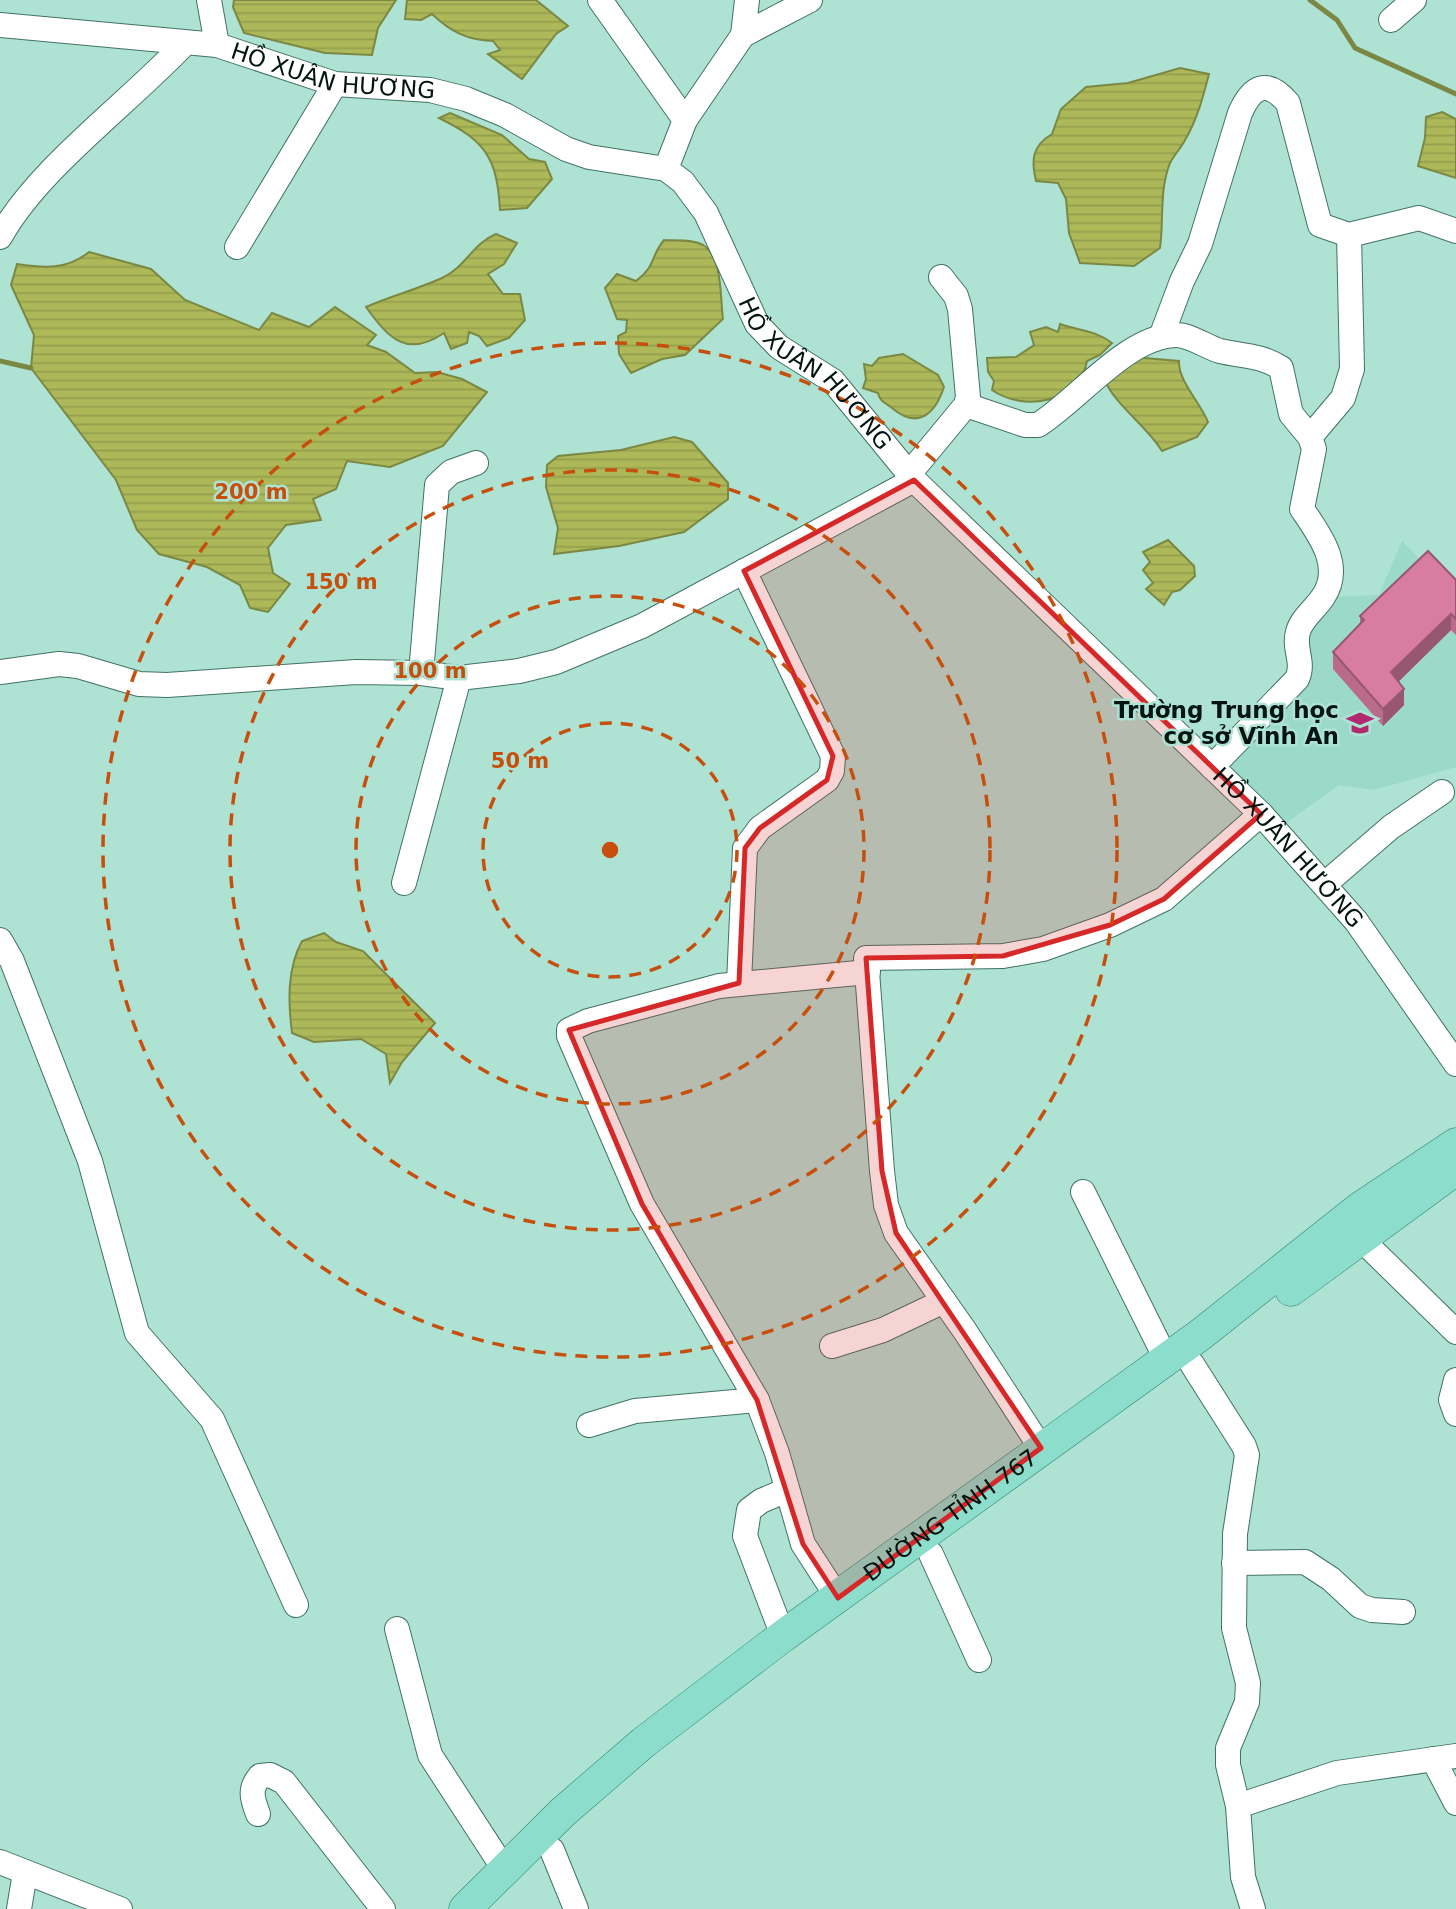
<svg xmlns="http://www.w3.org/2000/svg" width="1456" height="1909" font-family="'DejaVu Sans',sans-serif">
<defs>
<pattern id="water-rules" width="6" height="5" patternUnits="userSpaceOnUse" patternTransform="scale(1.75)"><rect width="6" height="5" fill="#adb959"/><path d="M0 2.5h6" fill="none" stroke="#939e4c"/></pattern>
</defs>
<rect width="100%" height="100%" fill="#aee2d3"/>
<polygon fill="#9bd9c8" points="1402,541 1456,596 1456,767 1374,790 1339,785 1286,823 1223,764 1304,681 1303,641 1331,597 1379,595"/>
<g fill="url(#water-rules)" stroke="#7a8843" stroke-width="2">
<polygon points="234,0 396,0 378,28 372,55 325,53 244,33 233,7"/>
<path d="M407 0H536L568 26 556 34 522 79 488 54 500 50 493 41C467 40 451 32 432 14L421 20 405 19Z"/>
<path d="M1180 68 1209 74C1203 97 1197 120 1185 140 1181 148 1174 155 1170 163 1159 191 1164 219 1160 248L1134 266 1080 263 1069 233 1066 199 1058 183 1036 181C1031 160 1032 146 1052 134L1061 109 1086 87 1128 83Z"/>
<polygon points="1442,112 1456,119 1456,178 1418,166 1425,138 1426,117"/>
<path d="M450 113 502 135 529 159 545 162 552 179 527 208 500 210C497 158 486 141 439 118Z"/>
<path d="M496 234 517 243 504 264 488 274 503 294H520L525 320 509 338 487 346 479 336 469 332 467 343 451 349 444 333C407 358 389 339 366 307 391 296 418 289 442 278 466 267 472 244 496 234Z"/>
<path d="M664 240C676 241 692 239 703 245 723 257 720 298 723 319L685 355 662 359 631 373 619 354 618 336 626 332 627 320 617 319 605 288 617 274 636 281C656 266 650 257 664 240Z"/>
<path d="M89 252 151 269 185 300 259 330 272 313 309 327 335 307 376 335 367 345 386 352 415 373 437 372 462 379 487 392 443 446 390 467 347 461 336 489 313 499 321 520 286 525 268 548 273 573 290 584 268 612 250 608 240 585 207 567 159 554 137 530 116 480 31 368 34 335 11 285 17 264C44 268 67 270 89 252Z"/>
<path d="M1060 324C1080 331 1095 330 1112 343L1100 355 1087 361C1080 403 1023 412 992 390L994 381 988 372 987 358 1016 357 1034 345 1030 332 1046 327 1058 332Z"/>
<path d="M903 354 938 375 944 387C935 414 918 430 892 408 885 402 880 402 878 393L863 388 866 379 864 364 872 366 879 358Z"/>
<path d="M1132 357 1179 361C1178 381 1200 402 1208 422L1197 437 1162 451C1146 425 1118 408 1105 381Z"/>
<polygon points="674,437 692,442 728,483 728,499 684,532 619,546 554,554 558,528 546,487 547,465 558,456 621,450"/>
<polygon points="1168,540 1194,566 1195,576 1180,590 1172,592 1164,605 1146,589 1153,583 1143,570 1150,562 1143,552"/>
<path d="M324 933 336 942 363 951 435 1023 402 1062 390 1083 386 1054 361 1039 314 1042 292 1033C288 1001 287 969 302 941Z"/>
</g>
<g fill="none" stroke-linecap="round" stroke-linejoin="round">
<g stroke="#7a8843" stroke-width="5">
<polyline points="1310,0 1337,20 1355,48 1456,94"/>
<polyline points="0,361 31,368"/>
</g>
<g stroke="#417266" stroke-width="26">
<g id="minor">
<polyline points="209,0 217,45"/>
<polyline points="600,0 685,120"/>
<polyline points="1391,20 1414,0"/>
<path id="s1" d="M0 25 217 45 335 84 430 90 466 99 505 115 566 149 589 157 666 169 683 182 706 213 757 324 779 347 833 381 914 480 1261 814 1356 921 1456 1064"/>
<polyline points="743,35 810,0"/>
<polyline points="666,169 685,120 743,35 747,0"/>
<path d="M0 237C38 168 129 103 185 43"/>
<polyline points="237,247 335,84"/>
<path d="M1161 337 1182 281 1200 244 1240 113C1252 86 1267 78 1288 103L1320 225 1349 235 1419 218 1456 231"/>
<path d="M966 405 1025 425H1038C1078 400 1126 337 1175 335 1189 334 1206 347 1220 351 1242 356 1261 355 1281 368L1291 414 1310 437 1314 449 1302 509C1319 534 1344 566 1323 597 1316 608 1301 619 1298 632 1293 649 1305 662 1297 679L1212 767"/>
<polyline points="1310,437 1343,398 1352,369 1349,235"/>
<polyline points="909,474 966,405 968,397 960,309 956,296 941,277"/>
<polyline points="0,672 59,664 78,666 139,684 167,685 356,672 421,673 459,678 519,671 556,662 642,626 914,480"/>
<polyline points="421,673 437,485 451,472 476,463"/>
<polyline points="404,883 459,678"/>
<polyline points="1326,883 1391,827 1442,792"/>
<polyline points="0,940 12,961 90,1161 137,1333 212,1419 296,1605"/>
<polyline points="739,983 745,848 760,828 827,780 832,771 833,756 744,571"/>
<polyline points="1083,1192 1166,1359"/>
<polyline points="1360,1238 1456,1332"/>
<polyline points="832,1346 883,1330 944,1301"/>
<polyline points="1192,1364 1244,1446 1247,1455 1235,1534 1234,1628 1248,1683 1247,1702 1228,1748 1228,1765 1238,1806 1243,1877 1253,1909"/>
<polyline points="1456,1380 1451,1400 1456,1414"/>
<polyline points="589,1425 635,1411 757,1400"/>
<polyline points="1041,1448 965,1331 896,1233 886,1205 882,1171 866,958 1003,956 1043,949 1110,925 1164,899 1261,814"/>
<polyline points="931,1554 979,1660"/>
<polyline points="1234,1563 1305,1562 1331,1579 1360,1606 1372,1610 1403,1612"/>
<polyline points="838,1598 803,1544 777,1453 757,1400 642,1204 569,1036 569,1030 588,1021 719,986 868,972"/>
<polyline points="397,1629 430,1755 504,1869"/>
<polyline points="783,1636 745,1536 749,1510 761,1501 787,1490"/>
<polyline points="1433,1759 1456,1803"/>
<polyline points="1238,1806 1337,1773 1456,1756"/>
<path d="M258 1814C252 1798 249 1789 260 1776L270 1775 284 1782 383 1909"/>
<polyline points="552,1850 576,1909"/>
<polyline points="0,1862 120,1909"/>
<polyline points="19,1909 25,1873"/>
</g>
</g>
<g stroke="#2b8874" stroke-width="33">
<g id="major">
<polyline points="1291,1290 1456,1169"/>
<path id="s2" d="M465 1909 563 1812 644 1742 783 1636 1200 1335 1360 1208 1456 1144"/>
</g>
</g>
<use href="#minor" stroke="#fff" stroke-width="24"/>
<use href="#major" stroke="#8dddcc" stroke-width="32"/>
</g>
<polygon fill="#ba6b8a" points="1456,580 1456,635 1451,630 1398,682 1404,705 1383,726 1333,669 1333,652 1360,623 1360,616"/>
<g fill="#975771">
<polygon points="1451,614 1451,630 1391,689 1391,672"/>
<polygon points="1404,689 1404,705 1383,726 1383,709"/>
</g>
<polygon fill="#d87ca1" stroke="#975771" stroke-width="2" points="1428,551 1456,580 1456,619 1451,614 1391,672 1404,689 1383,709 1333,652 1364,620 1360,616"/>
<path fill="#d62828" fill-opacity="0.2" stroke="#d62828" stroke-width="5" stroke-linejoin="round" d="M914 480 1261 814 1164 899 1110 925 1003 956 866 958 882 1171 896 1233 1041 1448 838 1598 803 1544 757 1400 642 1204 569 1030 739 983 745 848 760 828 827 780 833 756 744 571Z"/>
<g fill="none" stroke="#c64f0d" stroke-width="3.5" stroke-dasharray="12 9">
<circle cx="610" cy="850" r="127"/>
<circle cx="610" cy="850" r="254"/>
<circle cx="610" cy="850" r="380"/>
<circle cx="610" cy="850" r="507"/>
</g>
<defs>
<g id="school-bare" transform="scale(2.1)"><path d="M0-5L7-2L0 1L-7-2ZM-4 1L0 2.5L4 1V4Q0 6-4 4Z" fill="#b12a6d" stroke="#aee2d3" stroke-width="2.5" paint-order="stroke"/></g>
</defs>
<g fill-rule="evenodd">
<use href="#school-bare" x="1360" y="723"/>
</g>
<g text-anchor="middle" stroke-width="5" stroke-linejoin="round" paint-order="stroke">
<g font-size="23" fill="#021410" stroke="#aee2d3">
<text dy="8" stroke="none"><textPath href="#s1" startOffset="338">HỒ XUÂN HƯƠNG</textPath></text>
<text dy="8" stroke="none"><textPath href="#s1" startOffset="947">HỒ XUÂN HƯƠNG</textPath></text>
<text dy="8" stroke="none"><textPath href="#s1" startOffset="1619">HỒ XUÂN HƯƠNG</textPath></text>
<text dy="8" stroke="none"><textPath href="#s2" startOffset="626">ĐƯỜNG TỈNH 767</textPath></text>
</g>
<g font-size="23" font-weight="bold" fill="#021410" stroke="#aee2d3" text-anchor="end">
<text x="1339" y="718">Trường Trung học<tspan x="1339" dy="26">cơ sở Vĩnh An</tspan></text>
</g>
</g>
<circle cx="610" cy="850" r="10" fill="#c64f0d" stroke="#aee2d3" stroke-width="3.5"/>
<g font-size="21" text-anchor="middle" font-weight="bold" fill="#c64f0d" stroke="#aee2d3" stroke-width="5" stroke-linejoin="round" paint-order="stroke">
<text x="251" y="499">200 m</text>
<text x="341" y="589">150 m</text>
<text x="430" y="678">100 m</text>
<text x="520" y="768">50 m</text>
</g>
</svg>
